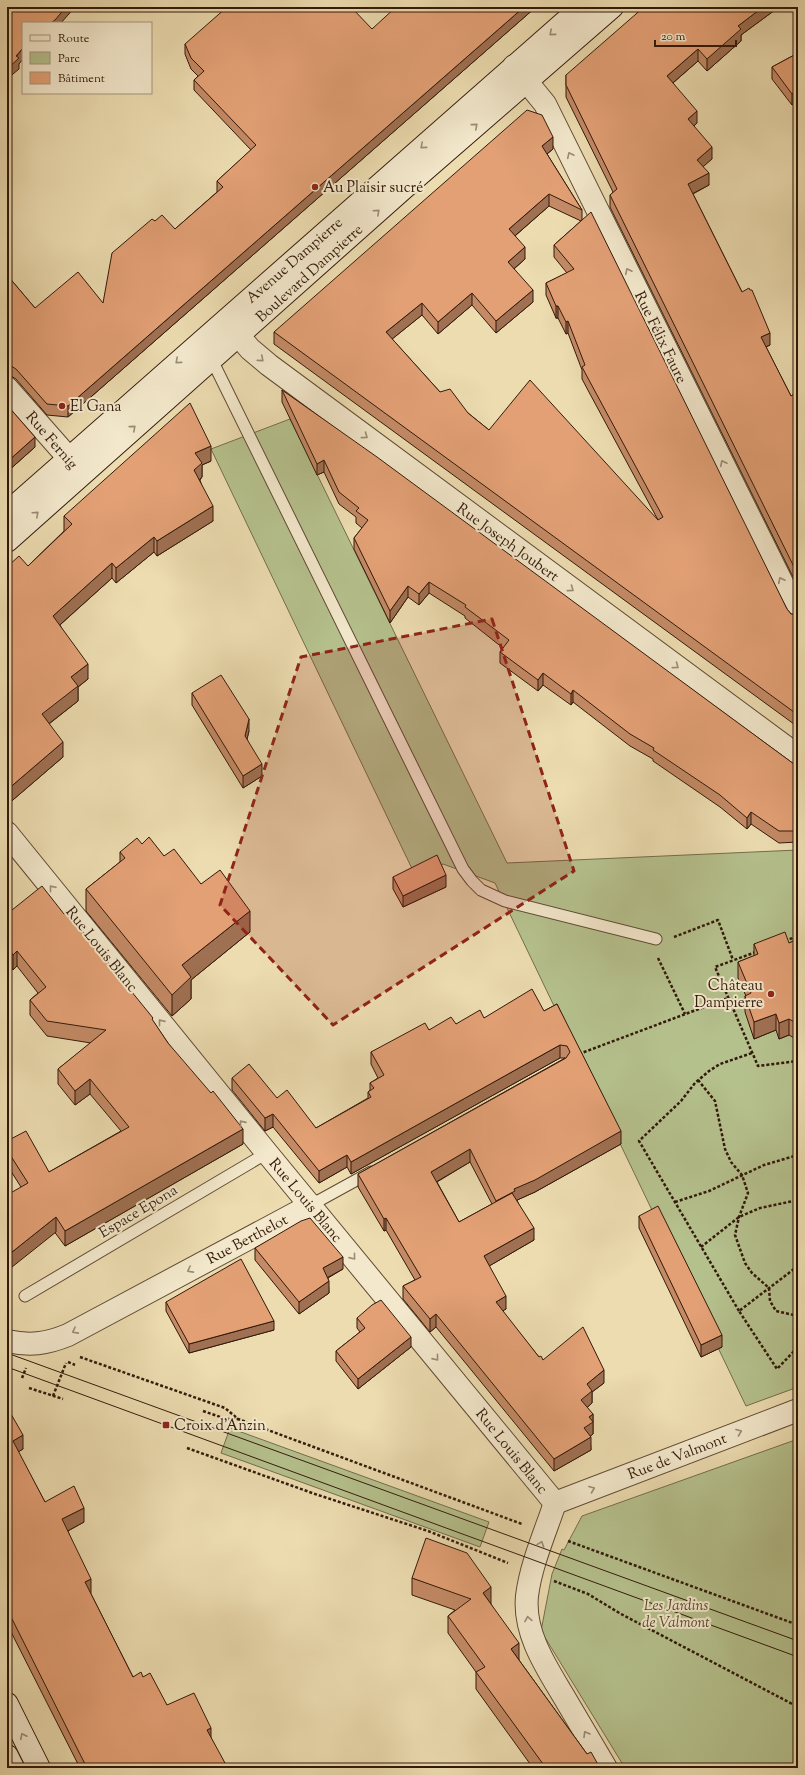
<svg xmlns="http://www.w3.org/2000/svg" width="805" height="1775" font-family="'Sorts Mill Goudy',serif">
<rect width="100%" height="100%" fill="#ecdcb0"/>
<filter id="stains"><feTurbulence type="fractalNoise" baseFrequency=".005" numOctaves="4"/><feColorMatrix values="0 0 0 0 .2 0 0 0 0 .09 0 0 0 0 .02 0 0 0 .5 -.17"/></filter>
<radialGradient id="worn" r=".72"><stop offset=".6" stop-color="#630" stop-opacity="0"/><stop offset="1" stop-color="#630" stop-opacity=".3"/></radialGradient>
<g fill="#b5c18d" stroke="#746d4c">
<polygon points="290,419 507,863 798,850 798,1387 746,1406 495,883 443,864 416,877 211,449"/>
<polygon points="230,1428 489,1522 480,1547 221,1453"/>
<polygon points="798,1439 798,1768 625,1768 541,1631 552,1574 562,1549 564,1550 582,1516"/>
</g>
<g fill="none" stroke-linecap="round" stroke-linejoin="round">
<g stroke="#604a34" stroke-width="13">
<g id="service">
<polyline points="210,356 463,869 472,881 481,890 505,901 656,939"/>
<polyline points="311,1205 371,1172"/>
<polyline points="25,1296 267,1153"/>
</g>
</g>
<g stroke="#604a34" stroke-width="24">
<g id="minor">
<polyline points="514,66 545,104 798,615"/>
<polyline points="226,321 250,349 269,365 798,756"/>
<polyline points="7,388 81,472"/>
<polyline points="7,833 267,1153 555,1503"/>
<path d="M7 1341C30 1346 46 1344 68 1335L311 1205"/>
<path d="M555 1503C545 1533 531 1564 527 1596 523 1635 549 1671 567 1702 580 1724 593 1746 606 1768"/>
<polyline points="555,1503 798,1410"/>
</g>
</g>
<g stroke="#32190a" stroke-width="24">
<g id="secondary">
<polyline points="7,513 582,7"/>
<polyline points="7,541 406,186 612,7"/>
<polyline points="7,1704 39,1768"/>
<polyline points="7,1756 13,1768"/>
</g>
</g>
<g stroke="#32190a" stroke-width="2.5" stroke-dasharray="3 2" stroke-linecap="butt">
<polyline points="674,937 718,920 733,960"/>
<polyline points="785,941 798,936"/>
<polyline points="756,952 715,967 758,1066 798,1061"/>
<polyline points="658,958 685,1014"/>
<polyline points="579,1054 728,998"/>
<polyline points="698,1080 715,1101 725,1149 731,1162 742,1175 748,1193 739,1217 735,1235 745,1263 752,1273 769,1288 770,1301 776,1311 798,1316"/>
<polyline points="675,1202 709,1191 764,1165 798,1155"/>
<polyline points="701,1247 739,1217 760,1208 798,1200"/>
<polyline points="798,1266 739,1311 777,1369 798,1347"/>
<polyline points="739,1311 639,1141 681,1101 695,1083 709,1071 720,1064 752,1053"/>
<polyline points="80,1357 225,1408 238,1419 522,1524"/>
<polyline points="68,1362 75,1365"/>
<polyline points="22,1378 26,1368"/>
<polyline points="29,1388 63,1399"/>
<polyline points="53,1396 66,1363"/>
<polyline points="203,1411 226,1419 238,1419"/>
<polyline points="187,1448 315,1494 428,1531 508,1563"/>
<polyline points="568,1541 798,1625"/>
<polyline points="554,1581 588,1594 621,1614 798,1707"/>
</g>
<use href="#service" stroke="#f3e8cc" stroke-width="11"/>
<use href="#minor" stroke="#f3e8cc" stroke-width="22"/>
<use href="#secondary" stroke="#f3e8cc" stroke-width="22"/>
<g stroke="#32190a" stroke-width="1">
<polyline points="7,1353 798,1641"/>
<polyline points="7,1367 798,1657"/>
</g>
</g>
<g fill="#c38a65" stroke="#32190a" fill-rule="evenodd">
<polygon points="408,7 536,7 68,417 47,415 16,379 11,376 7,376 7,275 35,308 103,303 155,221 175,229 217,192 217,181 251,150 194,90 194,80 198,76 191,69 185,54 185,44 372,29 403,12"/>
<polygon points="775,7 775,10 741,35 741,41 707,71 698,61 673,83 697,123 694,126 712,159 703,166 709,185 693,194 742,292 770,345 766,347 791,396 798,392 798,587 610,207 610,195 613,192 566,97 566,75"/>
<polygon points="798,53 792,105 772,79 772,67"/>
<path d="M553 149 547 154 582 210V220L787 609 791 614 798 615V727L274 344V332ZM549 206 581 221 554 245V257L567 273 546 283V295L556 318H558L566 334 568 333 582 370V379L590 394 658 520 489 430 468 413 440 392 392 339 422 315 438 334 472 305 496 333 533 302 514 269 525 259 515 236Z"/>
<polygon points="282,390 798,767 798,842 779,843 751,824 747,829 720,807 653,761 653,759 630,746 573,702 571,705 543,685 538,691 500,663 500,652 503,648 465,618 465,616 429,593 419,605 408,597 390,623 354,549 354,538 362,528 356,523 356,517 339,504 324,472 317,475 282,402"/>
<polygon points="7,396 11,401 11,410 35,447 7,472"/>
<polygon points="211,461 202,465 202,477 200,480 213,521 157,556 154,552 116,583 112,578 60,625 88,679 78,687 78,701 49,724 63,757 7,805 7,567 28,566 64,531 64,516"/>
<polygon points="192,693 249,731 247,739 262,776 243,788 192,705"/>
<polygon points="142,844 164,856 201,884 250,932 191,980 191,999 172,1016 86,911 86,889 120,862 120,852"/>
<polygon points="393,877 446,887 403,907 393,889"/>
<polygon points="7,914 64,914 153,1021 168,1043 243,1144 65,1246 21,1187 7,1165 7,1141 49,1172 121,1131 90,1094 75,1105 58,1084 58,1069 91,1043 47,1036 30,1015 30,1000 38,993 17,966 13,970 7,962"/>
<polygon points="798,939 798,1040 789,1035 779,1039 776,1030 754,1039 745,1012 745,996 746,996 738,978 738,962 754,956 754,944 789,943"/>
<path d="M557 1004 621 1144 535 1192 517 1200 534 1240 489 1266 506 1309 502 1311 539 1357 543 1360 604 1383 592 1392V1403L587 1408 593 1414V1434L590 1436 591 1450 554 1471 436 1327 430 1332 403 1299V1286L415 1280 386 1230 384 1231 358 1187V1174L565 1058H560L351 1174 347 1167 319 1183 273 1127 265 1131 232 1090V1078L277 1098 316 1128 368 1098V1092L370 1090V1083L378 1078 371 1064V1052L429 1030 484 1018 544 1011ZM470 1162 492 1204 459 1222 437 1182Z"/>
<polygon points="639,1216 722,1347 701,1357 639,1228"/>
<polygon points="255,1248 343,1269 328,1278 329,1293 299,1314 255,1260"/>
<polygon points="166,1302 274,1330 189,1353 166,1311"/>
<polygon points="357,1318 411,1347 358,1389 336,1361 336,1351 360,1332 357,1328"/>
<polygon points="7,1407 23,1449 18,1452 45,1502 84,1522 68,1531 91,1594 133,1677 143,1677 167,1705 211,1738 225,1768 80,1768 7,1624"/>
<polygon points="412,1578 491,1604 519,1660 587,1754 600,1768 533,1768 476,1689 476,1672 448,1633 448,1616 455,1610 412,1595"/>
</g>
<g fill="#9f7052" stroke="#32190a">
<polygon points="66,7 75,7 61,23 51,23"/>
<polygon points="524,7 536,7 68,417 68,406"/>
<polygon points="763,7 775,7 775,10 741,35 741,41 707,71 707,59 738,26"/>
<polygon points="23,48 23,59 19,64 19,69 7,79 7,69"/>
<polygon points="698,49 698,61 667,88 667,76"/>
<polygon points="798,90 798,102 792,105 792,94"/>
<polygon points="697,111 697,123 688,131 688,119"/>
<polygon points="553,137 553,149 542,158 542,146"/>
<polygon points="712,147 712,159 697,172 697,160"/>
<polygon points="709,173 709,185 688,196 688,184"/>
<polygon points="549,194 549,206 509,241 509,229"/>
<polygon points="525,247 525,259 508,274 508,262"/>
<polygon points="533,290 533,302 496,333 496,321"/>
<polygon points="472,293 472,305 438,334 438,322"/>
<polygon points="422,303 422,315 386,344 386,332"/>
<rect x="556" y="306" width="2" height="12"/>
<polygon points="568,321 568,333 566,334 566,322"/>
<polygon points="770,333 770,345 761,349 761,337"/>
<polygon points="35,437 35,447 7,472 7,462"/>
<polygon points="211,446 211,461 202,465 202,477 194,485 195,453"/>
<polygon points="324,460 324,472 317,475 317,464"/>
<polygon points="213,506 213,521 157,556 157,541"/>
<polygon points="154,537 154,552 116,583 116,568"/>
<polygon points="112,563 112,578 53,631 53,616"/>
<polygon points="429,582 429,593 419,605 419,594"/>
<polygon points="408,586 408,597 390,623 390,611"/>
<polygon points="88,664 88,679 78,687 78,701 42,729 42,714 71,677"/>
<polygon points="543,673 543,685 538,691 538,680"/>
<polygon points="573,690 573,702 571,705 571,694"/>
<polygon points="249,719 249,731 245,747 245,736"/>
<polygon points="63,742 63,757 7,805 7,790"/>
<polygon points="262,764 262,776 243,788 243,776"/>
<polygon points="751,812 751,824 747,829 747,818"/>
<polygon points="446,875 446,887 403,907 403,896"/>
<polygon points="250,911 250,932 191,980 191,999 172,1016 172,995 182,965"/>
<polygon points="17,951 17,966 13,970 13,955"/>
<polygon points="776,1014 776,1030 754,1039 754,1022"/>
<polygon points="789,1019 789,1035 779,1039 779,1023"/>
<polygon points="560,1045 560,1058 351,1174 351,1162"/>
<polygon points="90,1079 90,1094 75,1105 75,1091"/>
<polygon points="273,1114 273,1127 265,1131 265,1118"/>
<polygon points="243,1129 243,1144 65,1246 65,1231"/>
<polygon points="621,1131 621,1144 535,1192 515,1201 496,1213 496,1201 514,1189"/>
<polygon points="470,1149 470,1162 431,1185 431,1172"/>
<polygon points="347,1155 347,1167 319,1183 319,1171"/>
<polygon points="56,1217 56,1232 7,1271 7,1256"/>
<polygon points="386,1218 386,1230 384,1231 384,1219"/>
<polygon points="534,1228 534,1240 484,1269 484,1256"/>
<polygon points="343,1257 343,1269 323,1280 323,1268"/>
<polygon points="329,1281 329,1293 299,1314 299,1302"/>
<polygon points="506,1296 506,1309 496,1315 496,1302"/>
<polygon points="436,1314 436,1327 430,1332 430,1319"/>
<polygon points="274,1321 274,1330 189,1353 189,1344"/>
<polygon points="722,1335 722,1347 701,1357 701,1345"/>
<polygon points="411,1337 411,1347 358,1389 358,1379"/>
<polygon points="604,1370 604,1383 592,1392 592,1403 581,1413 581,1400 587,1384"/>
<polygon points="593,1414 593,1434 584,1441 584,1428 589,1417"/>
<polygon points="23,1435 23,1449 13,1455 13,1441"/>
<polygon points="591,1437 591,1450 554,1471 554,1459"/>
<polygon points="84,1508 84,1522 62,1534 62,1519"/>
<polygon points="91,1579 91,1593 85,1597 85,1582"/>
<polygon points="491,1587 491,1604 483,1593"/>
<polygon points="519,1643 519,1660 511,1649"/>
<polygon points="211,1728 211,1742 207,1730"/>
<polygon points="225,1763 225,1768 217,1768"/>
</g>
<g fill="#e3a075" stroke="#32190a">
<polygon points="7,7 66,7 55,20 51,23 23,23 23,48 16,56 19,58 7,69"/>
<polygon points="227,7 351,7 372,29 396,7 398,7 403,12 408,7 524,7 68,406 47,404 16,369 11,366 7,366 7,275 35,308 78,272 103,303 112,253 152,219 155,221 162,215 175,229 223,187 217,181 256,145 194,80 204,71 191,58 185,44"/>
<polygon points="644,7 763,7 738,26 741,29 707,59 698,49 667,76 697,111 688,119 712,147 697,160 709,173 688,184 742,292 749,288 750,290 752,290 770,333 761,337 791,396 798,392 798,575 610,195 617,189 566,85 566,75"/>
<polygon points="798,53 798,90 792,94 772,67"/>
<polygon points="527,110 542,115 553,137 542,146 582,210 549,194 509,229 525,247 508,262 533,290 496,321 472,293 438,322 422,303 386,332 440,392 450,389 468,413 489,430 530,380 658,520 663,517 590,382 582,367 585,365 568,321 566,322 558,306 556,306 546,283 574,269 554,245 591,212 787,609 791,614 798,615 798,715 274,332"/>
<polygon points="282,390 377,457 798,767 798,831 779,831 751,812 747,818 720,795 653,750 654,748 630,734 573,690 571,694 543,673 538,680 500,652 509,640 465,607 466,605 429,582 419,594 408,586 390,611 354,538 368,520 356,511 359,508 339,492 324,460 317,464"/>
<polygon points="7,396 11,401 7,401"/>
<polygon points="190,403 211,446 195,453 202,463 194,470 213,506 157,541 154,537 116,568 112,563 53,616 88,664 71,677 78,686 42,714 63,742 7,790 7,708 10,705 7,702 7,567 19,556 28,566 72,524 64,516"/>
<polygon points="7,405 35,437 7,462"/>
<polygon points="221,675 249,719 245,736 262,764 243,776 192,693"/>
<polygon points="149,837 164,856 174,849 201,884 220,870 250,911 182,965 191,977 172,995 86,889 125,858 120,852 137,838 142,844"/>
<polygon points="437,855 446,875 403,896 393,877"/>
<polygon points="42,886 64,914 67,912 153,1018 152,1019 168,1043 211,1093 213,1091 243,1129 65,1231 56,1217 7,1256 7,1195 28,1183 7,1150 7,1141 26,1131 49,1172 129,1127 90,1079 75,1091 58,1069 106,1030 47,1021 30,1000 46,987 17,951 13,955 7,947 7,914"/>
<polygon points="785,932 789,943 798,939 798,1024 789,1019 779,1023 776,1014 754,1022 745,996 751,993 738,962 758,954 754,944"/>
<polygon points="532,989 544,1011 557,1004 621,1131 535,1180 514,1189 515,1191 496,1201 470,1149 431,1172 459,1222 512,1193 534,1228 484,1256 506,1296 496,1302 539,1357 541,1356 543,1360 583,1327 604,1370 587,1384 592,1391 581,1400 593,1414 589,1417 593,1422 584,1428 591,1437 554,1459 436,1314 430,1319 403,1286 421,1277 386,1218 384,1219 358,1174 566,1058 570,1052 567,1046 560,1045 351,1162 347,1155 319,1171 273,1114 265,1118 232,1078 249,1064 277,1098 287,1090 316,1128 371,1097 368,1092 374,1088 370,1083 384,1075 371,1052 425,1023 429,1030 451,1017 456,1024 480,1010 484,1018"/>
<polygon points="658,1206 722,1335 701,1345 639,1216"/>
<polygon points="310,1218 343,1257 323,1268 329,1281 299,1302 255,1248 301,1221"/>
<polygon points="241,1259 274,1321 189,1344 166,1302"/>
<polygon points="381,1300 411,1337 358,1379 336,1351 365,1328 357,1318 372,1305"/>
<polygon points="7,1407 23,1435 13,1441 45,1502 74,1486 84,1508 62,1519 91,1579 85,1582 133,1677 141,1672 143,1677 150,1673 167,1705 194,1693 211,1728 207,1730 225,1763 217,1768 87,1768 7,1609"/>
<polygon points="426,1538 467,1553 491,1587 483,1593 519,1643 511,1649 587,1754 591,1752 600,1768 546,1768 476,1672 485,1667 448,1616 471,1599 412,1578"/>
</g>
<defs><path id="oneway-chevron" d="M-2-3.5L2.5 0L-2 3.5" fill="none" stroke-width="1.6" stroke-linecap="round" stroke-linejoin="round"/></defs>
<g stroke="#9c8b75">
<use href="#oneway-chevron" transform="translate(552 33) rotate(139)"/>
<use href="#oneway-chevron" transform="translate(475 126) rotate(-41)"/>
<use href="#oneway-chevron" transform="translate(423 146) rotate(139)"/>
<use href="#oneway-chevron" transform="translate(570 155) rotate(-116)"/>
<use href="#oneway-chevron" transform="translate(377 212) rotate(-42)"/>
<use href="#oneway-chevron" transform="translate(628 271) rotate(-116)"/>
<use href="#oneway-chevron" transform="translate(261 359) rotate(40)"/>
<use href="#oneway-chevron" transform="translate(178 361) rotate(139)"/>
<use href="#oneway-chevron" transform="translate(133 428) rotate(-41)"/>
<use href="#oneway-chevron" transform="translate(365 436) rotate(36)"/>
<use href="#oneway-chevron" transform="translate(723 463) rotate(-116)"/>
<use href="#oneway-chevron" transform="translate(36 514) rotate(-42)"/>
<use href="#oneway-chevron" transform="translate(781 580) rotate(-116)"/>
<use href="#oneway-chevron" transform="translate(571 589) rotate(36)"/>
<use href="#oneway-chevron" transform="translate(676 666) rotate(36)"/>
<use href="#oneway-chevron" transform="translate(52 888) rotate(-129)"/>
<use href="#oneway-chevron" transform="translate(161 1022) rotate(-129)"/>
<use href="#oneway-chevron" transform="translate(242 1123) rotate(-129)"/>
<use href="#oneway-chevron" transform="translate(353 1257) rotate(51)"/>
<use href="#oneway-chevron" transform="translate(190 1270) rotate(152)"/>
<use href="#oneway-chevron" transform="translate(75 1331) rotate(152)"/>
<use href="#oneway-chevron" transform="translate(436 1358) rotate(51)"/>
<use href="#oneway-chevron" transform="translate(739 1432) rotate(-21)"/>
<use href="#oneway-chevron" transform="translate(592 1489) rotate(-21)"/>
<use href="#oneway-chevron" transform="translate(541 1544) rotate(-70)"/>
<use href="#oneway-chevron" transform="translate(528 1619) rotate(-100)"/>
<use href="#oneway-chevron" transform="translate(586 1734) rotate(-120)"/>
<use href="#oneway-chevron" transform="translate(23 1736) rotate(-116)"/>
</g>
<path fill="#8f2418" fill-opacity="0.2" stroke="#8f2418" stroke-width="3" stroke-dasharray="8 5" stroke-linejoin="round" d="M492 619 574 871 333 1025 220 905 301 657Z"/>
<g fill="#8f2418" stroke="#f3e8cc" stroke-width="1.5">
<circle cx="315" cy="187" r="4"/>
<circle cx="62" cy="406" r="4"/>
<circle cx="771" cy="994" r="4"/>
<rect x="162" y="1421" width="8" height="8" rx="2"/>
</g>
<g text-anchor="middle" stroke-width="4" stroke-linejoin="round" paint-order="stroke">
<g font-size="15" fill="#32190a" stroke="#f3e8cc" text-anchor="start">
<text x="323" y="192">Au Plaisir sucré</text>
<text x="70" y="411">El Gana</text>
<text x="763" y="990" text-anchor="end">Château<tspan x="763" dy="17">Dampierre</tspan></text>
<text x="174" y="1430">Croix d'Anzin</text>
</g>
<g font-size="15" fill="#32190a" stroke="#f3e8cc">
<text transform="translate(294 260) rotate(-41)" y="5">Avenue Dampierre</text>
<text transform="translate(309 273) rotate(-42)" y="5">Boulevard Dampierre</text>
<text transform="translate(661 337) rotate(64)" y="5">Rue Félix Faure</text>
<text transform="translate(52 440) rotate(49)" y="5">Rue Fernig</text>
<text transform="translate(508 542) rotate(36)" y="5">Rue Joseph Joubert</text>
<text transform="translate(102 949) rotate(51)" y="5">Rue Louis Blanc</text>
<text transform="translate(306 1200) rotate(50)" y="5">Rue Louis Blanc</text>
<text transform="translate(138 1211) rotate(-31)" y="5">Espace Epona</text>
<text transform="translate(247 1239) rotate(-28)" y="5">Rue Berthelot</text>
<text transform="translate(512 1451) rotate(51)" y="5">Rue Louis Blanc</text>
<text transform="translate(677 1456) rotate(-21)" y="5">Rue de Valmont</text>
</g>
<g font-size="15" font-style="italic" fill="#594b31" stroke="#f3e8cc">
<text x="676" y="1610">Les Jardins<tspan x="676" dy="17">de Valmont</tspan></text>
</g>
</g>
<rect width="805" height="1775" fill="none" stroke="#ecdcb0" stroke-width="24"/>
<rect x="8" y="8" width="789" height="1759" fill="none" stroke="#32190a" stroke-width="2"/>
<rect x="12" y="12" width="781" height="1751" fill="none" stroke="#32190a"/>
<rect x="22" y="22" width="130" height="72" fill="#f3e8cc" stroke="#a6957e"/>
<rect x="30" y="35" width="20" height="6" fill="#f3e8cc" stroke="#a6957e"/>
<text x="58" y="42" font-size="12" fill="#32190a">Route</text>
<rect x="30" y="52" width="20" height="12" fill="#b5c18d" stroke="#a6957e"/>
<text x="58" y="62" font-size="12" fill="#32190a">Parc</text>
<rect x="30" y="72" width="20" height="12" fill="#e3a075" stroke="#a6957e"/>
<text x="58" y="82" font-size="12" fill="#32190a">Bâtiment</text>
<path d="M655 40v6h81v-6" fill="none" stroke="#32190a" stroke-width="2"/>
<text x="661" y="40" font-size="12" fill="#32190a" stroke="#f3e8cc" stroke-width="3" paint-order="stroke">20 m</text>
<rect width="100%" height="100%" filter="url(#stains)"/>
<rect width="100%" height="100%" fill="url(#worn)"/>
</svg>
